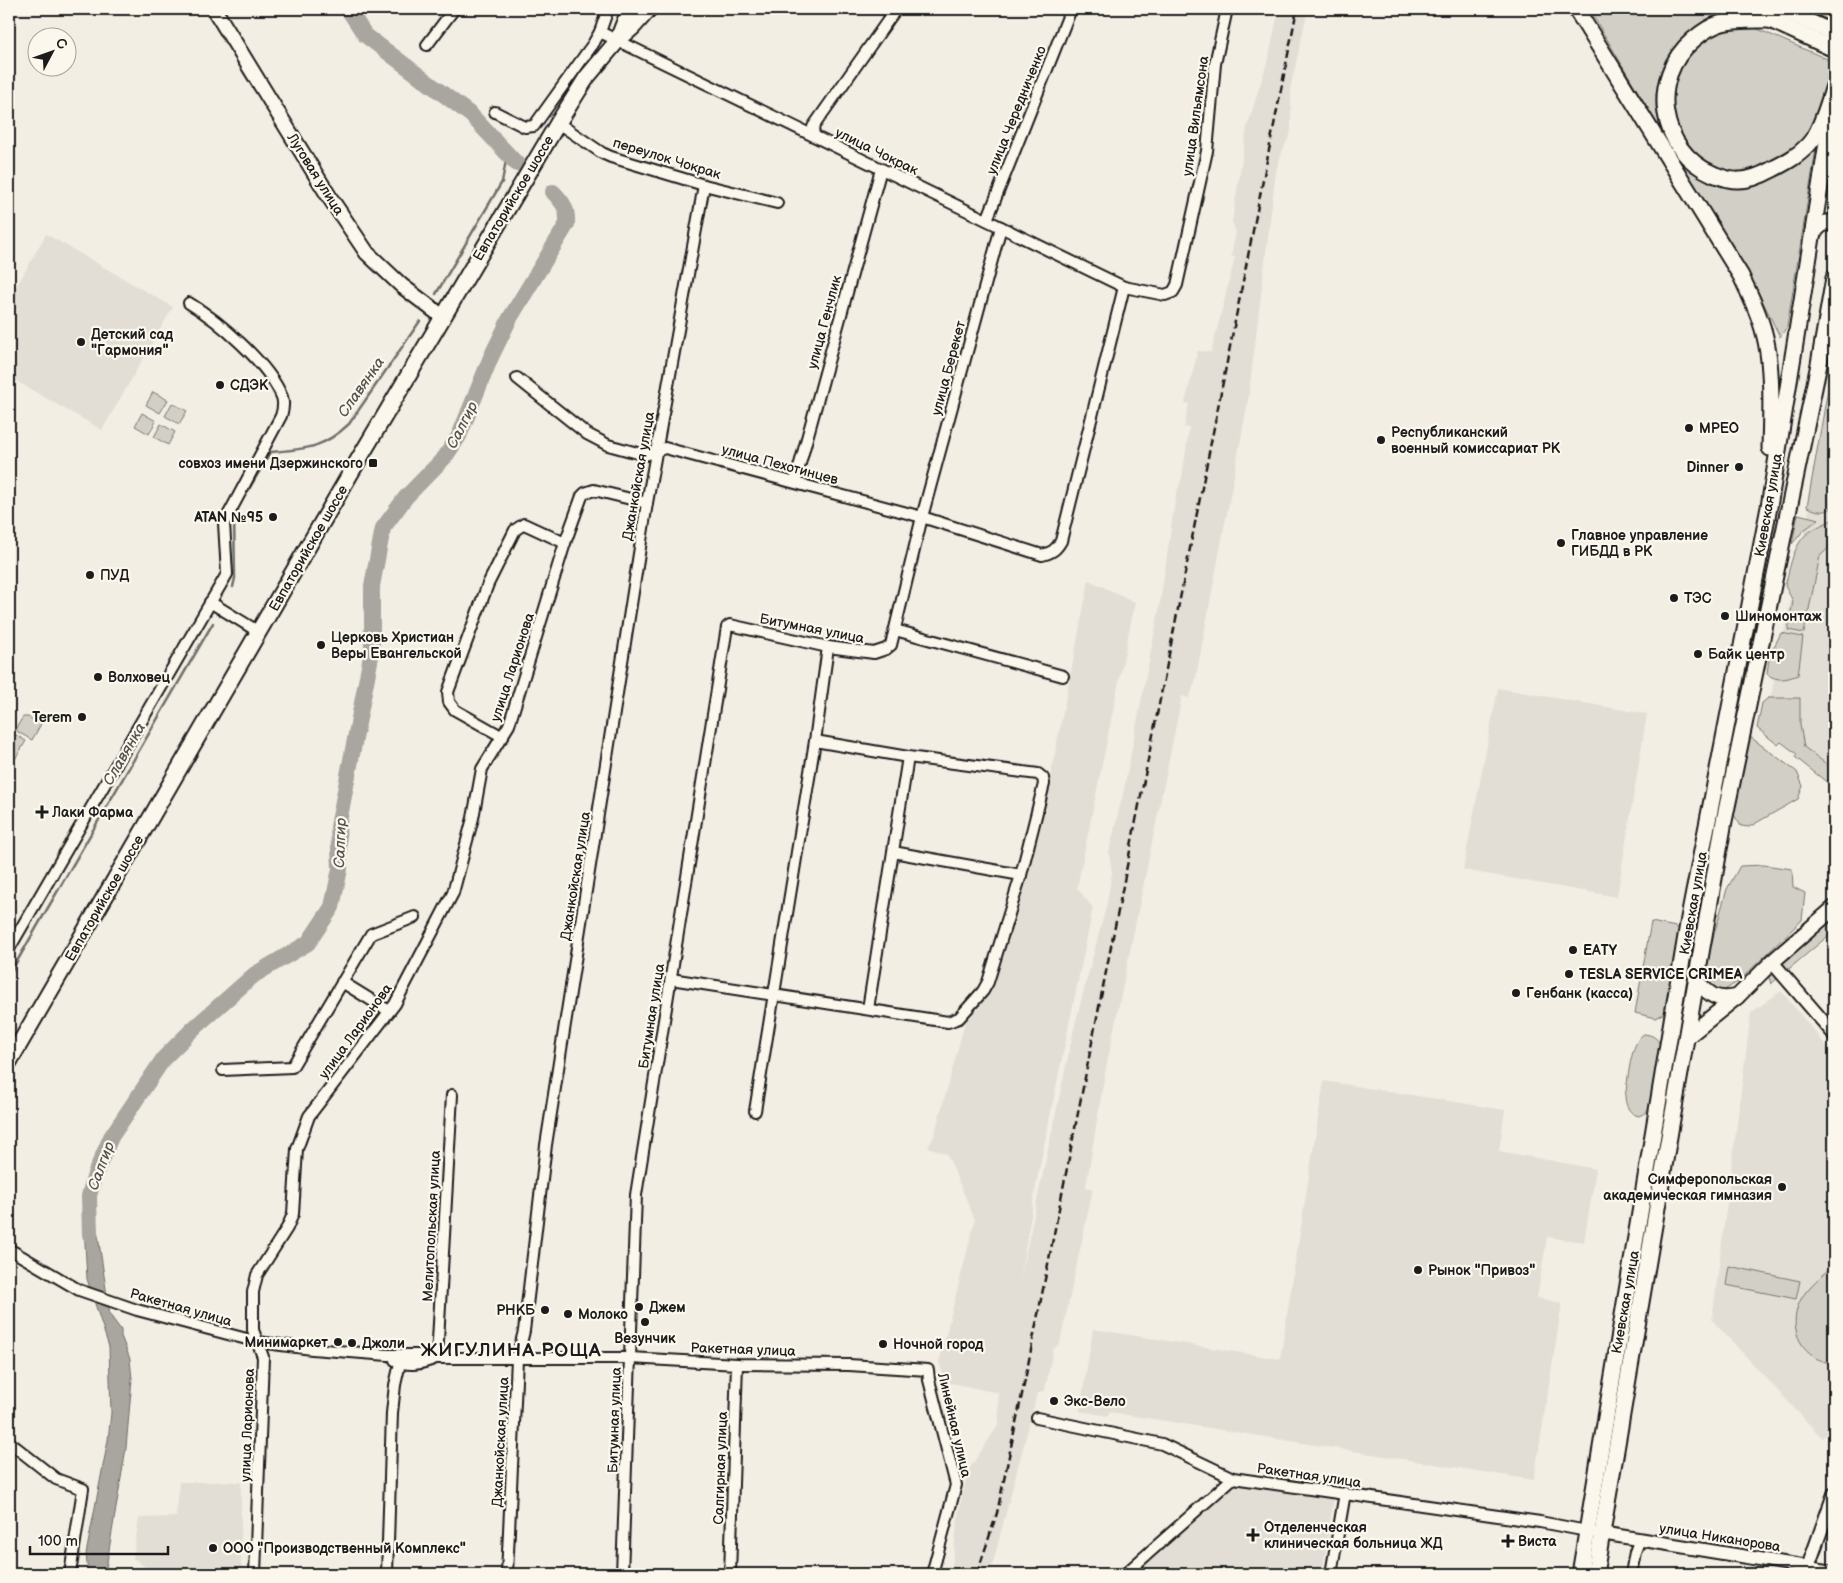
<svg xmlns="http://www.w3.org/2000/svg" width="1843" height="1583" font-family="'Balsamiq Sans',sans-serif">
<rect width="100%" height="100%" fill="#f2eee4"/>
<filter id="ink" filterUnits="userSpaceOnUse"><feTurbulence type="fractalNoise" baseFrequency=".02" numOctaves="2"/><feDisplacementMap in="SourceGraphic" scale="10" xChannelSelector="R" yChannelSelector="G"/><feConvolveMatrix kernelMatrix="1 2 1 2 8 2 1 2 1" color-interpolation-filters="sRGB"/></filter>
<g filter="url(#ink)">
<g fill="#e2ded5">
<polygon points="1279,9 1308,9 1291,85 1291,132 1282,152 1276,171 1248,401 1195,682 1189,698 1182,696 1105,1073 1086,1187 1093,1189 1060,1343 1053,1350 1045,1390 1037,1394 990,1574 951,1574 959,1509 968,1471 999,1424 998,1393 946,1382 939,1362 975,1220 947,1154 928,1147 934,1136 966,1019 994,986 1040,829 1089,580 1135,602 1077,888 1093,908 1037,1180 1020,1280 1075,1024 1106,907 1112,873 1109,852 1124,789 1159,610 1176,494 1182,478 1189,428 1184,427 1189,404 1185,403 1198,351 1211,352 1219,322 1235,257 1231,256 1236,232 1232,222 1247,127 1269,56"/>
<polygon points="46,234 173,307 102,430 9,377 9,300"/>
<polygon points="1834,419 1834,776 1765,725 1826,427"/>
<polygon points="1498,688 1647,714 1617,897 1463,870"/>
<polygon points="1781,991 1834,1055 1834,1428 1822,1438 1712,1320 1751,1013"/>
<polygon points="1324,1081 1505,1110 1499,1151 1596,1169 1584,1242 1547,1237 1537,1298 1562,1303 1534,1480 1109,1412 1108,1416 1080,1411 1093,1329 1280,1359"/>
<polygon points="179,1482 241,1482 241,1574 154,1574 133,1558 139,1518 176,1517"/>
<polygon points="1235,1484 1334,1496 1322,1574 1134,1574"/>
</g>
<g fill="#d2cfc6" stroke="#777671">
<path d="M1589 9H1728L1739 14C1725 17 1708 20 1695 28 1668 45 1649 85 1658 117 1660 125 1664 132 1666 139Z"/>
<polygon points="1804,9 1834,9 1833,22"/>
<polygon points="1736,27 1753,27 1827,59 1830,65 1817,119 1807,135 1794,147 1757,167 1738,172 1714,169 1686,150 1675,133 1671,85 1678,62 1716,29"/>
<polygon points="1817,143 1787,327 1780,337 1747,269 1673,150 1733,182"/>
<path d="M1834 355V505C1826 515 1817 511 1807 507Z"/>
<polygon points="153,392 168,400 160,413 146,405"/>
<polygon points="172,403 187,411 179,424 165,416"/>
<polygon points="142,413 156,421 149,434 135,426"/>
<polygon points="161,424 175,432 168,445 154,437"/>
<polygon points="1798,514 1819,519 1804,530 1792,544"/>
<path d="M1834 519V543L1820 556 1804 633 1788 630 1793 601 1785 586C1790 568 1793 544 1809 532 1817 527 1826 523 1834 519Z"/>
<path d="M1781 633 1803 637 1798 675C1787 679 1777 682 1767 674L1769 657Z"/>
<polygon points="1768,698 1800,698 1800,725 1804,747 1834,770 1834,788 1795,757 1797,754 1781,742 1778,745 1757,728 1762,703"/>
<polygon points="23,717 28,717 41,724 32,740 18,732 16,728"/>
<polygon points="9,731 26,741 9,769"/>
<polygon points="1749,736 1797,772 1803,786 1798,799 1749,827 1741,826 1734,815"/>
<polygon points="1764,865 1792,869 1793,887 1805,893 1802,920 1739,981 1723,991 1712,989 1701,980 1727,889 1740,866"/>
<polygon points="1834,912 1834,931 1771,984 1767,970"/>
<polygon points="1651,922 1676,927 1681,931 1669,1005 1663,1014 1656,1018 1635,1013"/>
<path d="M1644 1034C1652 1035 1657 1037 1660 1045L1652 1103C1649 1110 1646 1113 1639 1116 1629 1114 1626 1106 1625 1097 1628 1082 1630 1041 1644 1034Z"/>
<path d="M1834 1264V1364C1804 1359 1786 1331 1800 1301 1807 1287 1823 1275 1834 1264Z"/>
<polygon points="1729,1266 1800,1281 1796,1299 1726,1285"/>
</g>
<polygon fill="#a9a6a0" stroke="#716f6b" points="83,1207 95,1216 110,1315 121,1330 121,1336 130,1359 132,1379 126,1448 105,1574 88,1574 86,1554 108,1440 111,1413 109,1347 87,1279"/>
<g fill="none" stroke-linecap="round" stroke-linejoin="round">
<g stroke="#716f6b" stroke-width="2.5">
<polyline points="436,294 502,182 507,155"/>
<path d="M238 507 271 452C306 449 322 449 349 424L420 321"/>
<polyline points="233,587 235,578 234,514"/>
<polyline points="9,975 213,623"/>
</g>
<g stroke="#a9a6a0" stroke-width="16">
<polyline points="348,9 365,35 471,115 517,164"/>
<path d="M90 1235 89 1196 95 1174 111 1137 164 1058 194 1028 254 975 308 943 332 907 340 869 338 827 372 651V586L383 528 406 497 445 457 459 436 491 357 510 318 567 224C568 209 563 202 553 192"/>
</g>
<g stroke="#1c1c1c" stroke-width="14">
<g id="minor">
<polyline points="600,32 1124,287 1165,295 1173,292 1177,285 1207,151 1215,64 1227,9"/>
<polyline points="427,45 454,9"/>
<polyline points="495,112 525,127 534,126 593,44 600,32 608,9"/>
<polyline points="558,123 602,153 611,157 704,185 777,203"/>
<polyline points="814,136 813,127 896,9"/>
<polyline points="987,220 1071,9"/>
<path d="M517 378 587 434 608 445 645 455 665 448 922 517 1042 555C1051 553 1056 550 1061 541L1124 287"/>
<polyline points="795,482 881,169"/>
<polyline points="210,602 259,632"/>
<polyline points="895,630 1063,676"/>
<polyline points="503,737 455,710 449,702 448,692 488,584 515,530 524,524 565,543"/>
<polyline points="893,852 1021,875"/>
<path d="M9 949 227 574 224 523 281 416C283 410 284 403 282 397 269 364 219 321 189 303"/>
<polyline points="671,979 948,1022 959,1018 983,991 988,982 1021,875 1044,784 1043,778 1038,774 908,757 815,741"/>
<polyline points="342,982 389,1011"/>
<polyline points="868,1009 908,757"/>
<polyline points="223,1070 292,1067 371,934 415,917"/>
<polyline points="755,1111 815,741 828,647"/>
<polyline points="9,1249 79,1290 137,1310 258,1342 312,1349 388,1355 423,1355 437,1358 630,1358 737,1364 849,1365 928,1370 929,1380 956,1485 932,1574"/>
<polyline points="437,1358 452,1095"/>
<path d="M395 1360C409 1367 422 1364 436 1358"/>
<polyline points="1037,1418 1162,1444 1233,1478 1540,1522 1592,1532"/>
<polyline points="9,1442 56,1479 83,1489 70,1574"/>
<polyline points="1808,1567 1834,1571"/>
<polyline points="255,1574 263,1357 253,1330 253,1292 257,1275 287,1228 293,1214 297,1149 309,1116 395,1004 453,893 473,818 482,769 509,725 565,543 582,496 585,493 594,490 647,503"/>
<polyline points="387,1574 392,1413 395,1385 400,1363"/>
<polyline points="507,1574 517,1359 524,1331 546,1145 647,503 704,185"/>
<polyline points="622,1574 636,1195 727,627 730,625 828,647 874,653 886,649 891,645 922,517 1001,227"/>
<polyline points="730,1574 737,1364"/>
<polyline points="1125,1574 1233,1478"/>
<polyline points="1331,1574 1345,1493"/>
<polyline points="1631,1574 1635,1552 1640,1539"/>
</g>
</g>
<g stroke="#1c1c1c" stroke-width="16">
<g id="tertiary">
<polyline points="1772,962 1834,1034"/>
<polyline points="1601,1533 1808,1567 1834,1494"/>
</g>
</g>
<g stroke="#1c1c1c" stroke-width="18">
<g id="secondary">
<polyline points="214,9 330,198 367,253 402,286 443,317"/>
<path d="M1696 981C1711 996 1716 1001 1737 997"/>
<polyline points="1687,1037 1738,996 1772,962 1834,908"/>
</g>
</g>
<g stroke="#1c1c1c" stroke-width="19">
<g id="primary">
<path d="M1576 9 1741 276C1750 295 1759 313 1764 333 1773 365 1771 414 1770 448"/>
<polyline points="1746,9 1834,49"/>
<polyline points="1781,9 1834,33"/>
<path d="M1771 20C1755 20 1737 19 1722 23 1711 26 1701 33 1693 40 1648 78 1659 151 1713 174 1721 177 1730 181 1739 180 1749 180 1762 175 1771 170 1787 162 1802 154 1813 139 1823 124 1828 104 1834 86"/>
<polyline points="618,39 625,21 633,9"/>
<path d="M1813 233C1819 225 1825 220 1834 224"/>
<polyline points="9,1062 353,469 558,123 587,77 618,40 633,27 649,9"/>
<polyline points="1580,1574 1689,918 1769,507 1834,99"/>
<polyline points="1595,1574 1671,1125 1724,821 1819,364 1834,278"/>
</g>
</g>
<use href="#minor" stroke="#fbf7ec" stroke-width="10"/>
<use href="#tertiary" stroke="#fbf7ec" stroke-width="12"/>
<use href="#secondary" stroke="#fbf7ec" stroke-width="14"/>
<use href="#primary" stroke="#fbf7ec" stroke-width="15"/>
<polyline stroke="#1c1c1c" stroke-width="2.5" stroke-dasharray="8 4" stroke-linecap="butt" points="977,1574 997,1513 1025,1380 1297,9"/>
</g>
</g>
<g fill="#1c1c1c" stroke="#fbf7ec" stroke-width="2">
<circle cx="81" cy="342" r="5"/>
<circle cx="220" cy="385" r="5"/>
<circle cx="1689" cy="428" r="5"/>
<circle cx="1381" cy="440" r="5"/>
<rect x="368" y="458" width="10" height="10" rx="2.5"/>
<circle cx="1739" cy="467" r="5"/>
<circle cx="273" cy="517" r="5"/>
<circle cx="1561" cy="543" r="5"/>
<circle cx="90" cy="575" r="5"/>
<circle cx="1674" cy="598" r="5"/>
<circle cx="1725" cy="616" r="5"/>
<circle cx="321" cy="645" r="5"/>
<circle cx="1698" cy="654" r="5"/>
<circle cx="98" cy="677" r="5"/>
<circle cx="82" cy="717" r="5"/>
<path d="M39.5 804.5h5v5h5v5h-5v5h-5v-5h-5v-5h5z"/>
<circle cx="1573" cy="950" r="5"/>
<circle cx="1569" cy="974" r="5"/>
<circle cx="1516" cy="993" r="5"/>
<circle cx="1782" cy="1187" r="5"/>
<circle cx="1418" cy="1270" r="5"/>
<circle cx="639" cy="1307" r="5"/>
<circle cx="545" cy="1310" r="5"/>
<circle cx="568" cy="1314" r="5"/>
<circle cx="645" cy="1322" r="5"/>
<circle cx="338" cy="1342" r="5"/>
<circle cx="352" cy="1343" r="5"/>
<circle cx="883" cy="1344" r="5"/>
<circle cx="1054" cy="1401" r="5"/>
<path d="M1250.5 1527.5h5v5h5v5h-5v5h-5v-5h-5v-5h5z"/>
<path d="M1505.5 1533.5h5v5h5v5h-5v5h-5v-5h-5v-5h5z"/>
<circle cx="213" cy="1548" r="5"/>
</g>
<g text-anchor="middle" stroke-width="4.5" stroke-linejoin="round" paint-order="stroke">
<g font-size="14" fill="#1c1c1c" stroke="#fbf7ec">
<text transform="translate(1016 110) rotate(-68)" y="5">улица Чередниченко</text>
<text transform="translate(1195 116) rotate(-82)" y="5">улица Вильямсона</text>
<text transform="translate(877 151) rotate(26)" y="5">улица Чокрак</text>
<text transform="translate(667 158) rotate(17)" y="5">переулок Чокрак</text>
<text transform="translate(316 174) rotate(58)" y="5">Луговая улица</text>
<text transform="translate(513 198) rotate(-59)" y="5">Евпаторийское шоссе</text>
<text transform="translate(824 322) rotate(-75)" y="5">улица Генчлик</text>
<text transform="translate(948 368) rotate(-75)" y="5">улица Берекет</text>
<text transform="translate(780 464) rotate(15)" y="5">улица Пехотинцев</text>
<text transform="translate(638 476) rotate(-80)" y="5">Джанкойская улица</text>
<text transform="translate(1768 505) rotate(-80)" y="5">Киевская улица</text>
<text transform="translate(308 548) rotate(-60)" y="5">Евпаторийское шоссе</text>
<text transform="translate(812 628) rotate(11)" y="5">Битумная улица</text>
<text transform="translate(512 667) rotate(-72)" y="5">улица Ларионова</text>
<text transform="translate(575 876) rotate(-81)" y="5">Джанкойская улица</text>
<text transform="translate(104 898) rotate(-60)" y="5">Евпаторийское шоссе</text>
<text transform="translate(1693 903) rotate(-80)" y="5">Киевская улица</text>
<text transform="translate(651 1016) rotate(-81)" y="5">Битумная улица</text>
<text transform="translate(355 1031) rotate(-54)" y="5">улица Ларионова</text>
<text transform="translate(431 1226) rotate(-87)" y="5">Мелитопольская улица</text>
<text transform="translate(1625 1302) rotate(-80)" y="5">Киевская улица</text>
<text transform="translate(181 1307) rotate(16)" y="5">Ракетная улица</text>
<text transform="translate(743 1349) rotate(2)" y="5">Ракетная улица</text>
<text transform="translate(614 1420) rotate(-88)" y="5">Битумная улица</text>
<text transform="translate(247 1425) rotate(-88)" y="5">улица Ларионова</text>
<text transform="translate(955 1425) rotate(77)" y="5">Линейная улица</text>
<text transform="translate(500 1442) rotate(-87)" y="5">Джанкойская улица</text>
<text transform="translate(720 1468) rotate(-88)" y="5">Салгирная улица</text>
<text transform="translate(1309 1475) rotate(8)" y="5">Ракетная улица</text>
<text transform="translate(1720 1537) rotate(9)" y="5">улица Никанорова</text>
</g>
<g font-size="14" font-weight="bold" fill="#1c1c1c" stroke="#fbf7ec" text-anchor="start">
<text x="91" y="339">Детский сад<tspan x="91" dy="16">"Гармония"</tspan></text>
<text x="230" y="390">СДЭК</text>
<text x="1699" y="433">МРЕО</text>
<text x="1391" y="437">Республиканский<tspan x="1391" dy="16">военный комиссариат РК</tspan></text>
<text x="363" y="468" text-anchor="end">совхоз имени Дзержинского</text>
<text x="1729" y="472" text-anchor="end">Dinner</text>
<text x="263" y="522" text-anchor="end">ATAN №95</text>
<text x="1571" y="540">Главное управление<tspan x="1571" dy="16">ГИБДД в РК</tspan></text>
<text x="100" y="580">ПУД</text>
<text x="1684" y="603">ТЭС</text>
<text x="1735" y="621">Шиномонтаж</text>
<text x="331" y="642">Церковь Христиан<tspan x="331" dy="16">Веры Евангельской</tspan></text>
<text x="1708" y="659">Байк центр</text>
<text x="108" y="682">Волховец</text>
<text x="72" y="722" text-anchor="end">Terem</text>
<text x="52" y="817">Лаки Фарма</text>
<text x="1583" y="955">EАTY</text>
<text x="1579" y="979">TESLA SERVICE CRIMEA</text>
<text x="1526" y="998">Генбанк (касса)</text>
<text x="1772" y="1184" text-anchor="end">Симферопольская<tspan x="1772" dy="16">академическая гимназия</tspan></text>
<text x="1428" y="1275">Рынок "Привоз"</text>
<text x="649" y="1312">Джем</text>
<text x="535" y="1315" text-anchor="end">РНКБ</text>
<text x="578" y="1319">Молоко</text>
<text x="645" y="1343" text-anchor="middle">Везунчик</text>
<text x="328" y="1347" text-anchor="end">Минимаркет</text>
<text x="362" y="1348">Джоли</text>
<text x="893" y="1349">Ночной город</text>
<text x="1064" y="1406">Экс-Вело</text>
<text x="1264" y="1532">Отделенческая<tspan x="1264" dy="16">клиническая больница ЖД</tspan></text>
<text x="1518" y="1546">Виста</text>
<text x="223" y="1553">ООО "Производственный Комплекс"</text>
</g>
<g font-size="15" font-style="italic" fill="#545351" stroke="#fbf7ec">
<text transform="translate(361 387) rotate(-55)" y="5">Славянка</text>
<text transform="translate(462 425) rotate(-63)" y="5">Салгир</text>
<text transform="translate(124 754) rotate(-60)" y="5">Славянка</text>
<text transform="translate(340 843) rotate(-88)" y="5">Салгир</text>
<text transform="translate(101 1166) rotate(-70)" y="5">Салгир</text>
</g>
<g font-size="19" font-weight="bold" letter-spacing="1" fill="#1c1c1c" stroke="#fbf7ec">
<text x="511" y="1356">ЖИГУЛИНА РОЩА</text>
</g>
</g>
<rect width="1843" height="1583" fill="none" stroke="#fbf7ec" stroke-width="30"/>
<rect x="15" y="15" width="1813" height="1553" fill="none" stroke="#1c1c1c" stroke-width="2" filter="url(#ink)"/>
<g transform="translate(52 52) rotate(49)"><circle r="24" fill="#fbf7ec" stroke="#a29f99"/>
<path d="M0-4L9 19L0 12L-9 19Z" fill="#1c1c1c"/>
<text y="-8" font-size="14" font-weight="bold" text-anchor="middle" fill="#1c1c1c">С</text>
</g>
<path d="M30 1546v8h138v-8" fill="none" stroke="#1c1c1c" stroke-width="2.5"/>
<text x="38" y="1546" font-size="15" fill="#1c1c1c" stroke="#fbf7ec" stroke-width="4" paint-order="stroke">100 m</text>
</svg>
